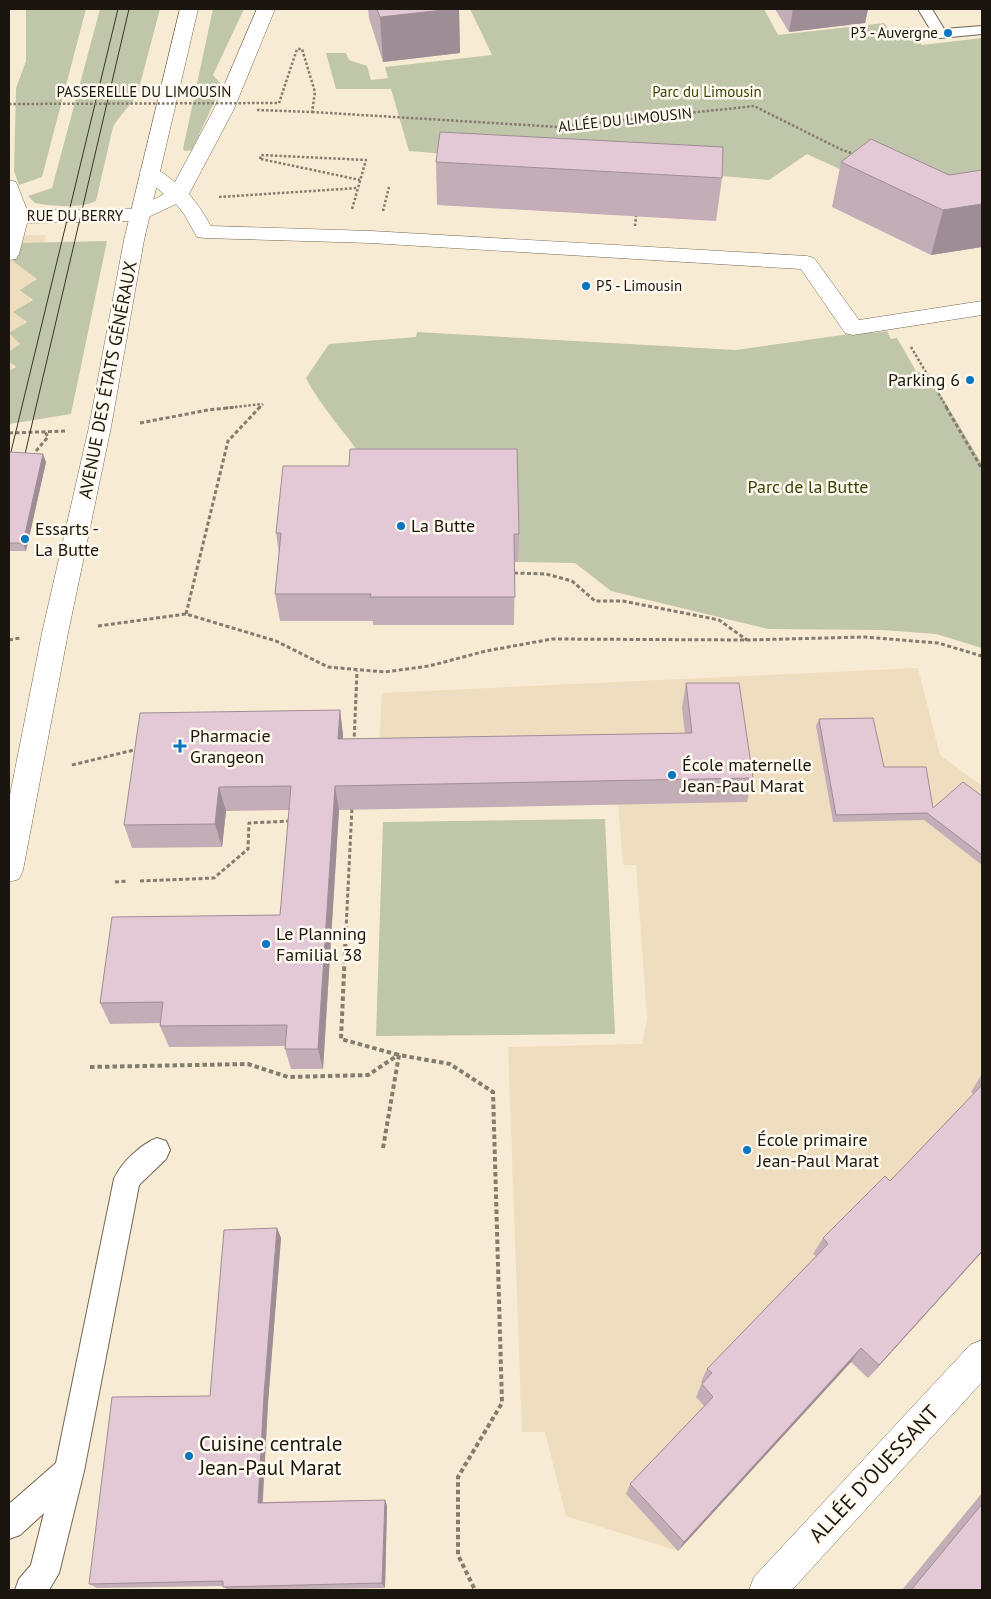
<svg xmlns="http://www.w3.org/2000/svg" width="991" height="1599" font-family="'PT Sans',sans-serif">
<rect width="100%" height="100%" fill="#f8ebd4"/>
<g fill="#efddc0">
<polygon points="9,235 46,235 9,383"/>
<polygon points="918,668 940,755 982,786 982,1252 942,1297 926,1281 925,1314 868,1378 851,1362 678,1551 566,1516 545,1432 522,1432 508,1047 642,1044 647,1018 636,865 623,865 618,804 378,763 382,693"/>
</g>
<g fill="#c0c6a9">
<polygon points="26,9 86,9 42,177 19,185 14,171 16,88 26,61"/>
<path d="M100 9H160L138 92C132 105 120 114 113 127L96 201C80 209 52 206 35 203L28 196 52 188Z"/>
<polygon points="213,9 244,9 213,75 222,85 192,150 185,151 183,149"/>
<polygon points="470,9 764,9 778,35 884,23 889,29 909,27 922,45 982,38 982,195 915,204 807,154 769,180 409,151 391,89 336,89 326,53 346,53 349,60 367,66 371,80 388,78 385,67 492,55"/>
<polygon points="107,241 71,414 9,424 9,371 16,367 9,361 9,352 20,344 9,333 27,322 13,312 33,300 20,290 37,279 13,261 18,243"/>
<path d="M871 331 873 333 887 331 891 339 897 338 916 371 930 377 982 464V648L936 634 882 630 768 629 611 591 575 563 518 562 364 461C346 432 321 408 306 378L329 344 416 337 417 332 736 350Z"/>
<polygon points="605,819 615,1034 376,1036 383,822"/>
</g>
<g fill="none" stroke-linecap="round" stroke-linejoin="round">
<g stroke="#736753" stroke-width="2">
<g id="service">
<polygon points="918,9 932,9 944,29 982,26 982,34 940,38 935,37"/>
<path d="M157 1138 166 1141 170 1150 166 1159 139 1185 84 1471 59 1573 49 1590H15L19 1579 31 1565 44 1513 20 1535 9 1539V1504L56 1463 114 1179C121 1163 141 1144 157 1138Z"/>
</g>
</g>
<g stroke="#736753" stroke-width="1">
<polygon id="pedestrian" points="982,1340 982,1382 792,1590 749,1590 754,1577 970,1345"/>
</g>
<g stroke="#736753" stroke-width="1">
<path id="minor" d="M257 9H275L234 109 189 194 200 208 211 226 371 231 807 256 814 258 859 320 982 301V315L853 335 845 333 801 269 371 243 204 238 197 237 184 214 176 204 140 221 27 223 19 254 16 259 9 260V180L16 182 27 210 136 209 164 194 139 173 142 169C156 165 165 175 175 182L214 109Z"/>
</g>
<g stroke="#736753" stroke-width="1">
<polygon id="secondary" points="180,9 198,9 144,240 111,427 68,633 23,870 19,879 9,882 9,800 42,633 89,427 124,240"/>
</g>
<g stroke="#847c6d" stroke-width="2.5" stroke-dasharray="2.5 2" stroke-linecap="butt">
<polyline points="257,110 312,112 315,92 302,49 297,49 279,103"/>
<polyline points="312,112 559,127 754,106 840,149 856,155"/>
<polyline points="260,159 261,155 366,160 352,209"/>
<polyline points="261,159 360,180"/>
<polyline points="219,197 358,188"/>
<polyline points="383,211 389,187"/>
<polyline points="635,226 636,216"/>
<polyline points="911,347 947,408"/>
<polyline points="226,408 262,404"/>
<polyline points="259,408 263,404"/>
</g>
<g stroke="#847c6d" stroke-width="3" stroke-dasharray="4 2.5" stroke-linecap="butt">
<polyline points="946,407 982,469"/>
<polyline points="140,423 208,410 237,407"/>
<polyline points="9,433 67,431"/>
<polyline points="36,451 48,437 45,432"/>
<polyline points="514,573 546,574 572,581 595,601 623,601 719,620 747,640"/>
<polyline points="186,614 228,441 260,407"/>
<polyline points="98,626 186,614 276,641 328,667 385,672 429,666 486,651 552,639 748,640 864,637 938,643 982,656"/>
<polyline points="9,640 20,638"/>
<polyline points="354,743 357,671"/>
<polyline points="72,765 134,750"/>
<polyline points="140,881 214,878 248,849 249,823 291,821"/>
<polyline points="115,882 128,881"/>
<polyline points="346,930 352,807"/>
</g>
<g stroke="#847c6d" stroke-width="4" stroke-dasharray="4.5 3" stroke-linecap="butt">
<polyline points="346,929 341,1039 399,1055"/>
<polyline points="90,1067 248,1064 288,1077 368,1075 398,1055"/>
<polyline points="383,1148 399,1055 450,1064 493,1092 502,1403 458,1477 458,1555 475,1590"/>
</g>
<use href="#service" fill="#fff" fill-rule="evenodd"/>
<use href="#pedestrian" fill="#fff" fill-rule="evenodd"/>
<use href="#minor" fill="#fff" fill-rule="evenodd"/>
<use href="#secondary" fill="#fff" fill-rule="evenodd"/>
<g stroke="#3a352b" stroke-width="1">
<polyline points="9,460 118,9"/>
<polyline points="22,467 129,9"/>
</g>
<polyline stroke="#847c6d" stroke-width="2.5" stroke-dasharray="2.5 2" stroke-linecap="butt" points="9,104 279,103"/>
</g>
<g fill="#c3adb7">
<polygon points="368,9 459,9 460,53 383,62 369,18"/>
<polygon points="775,9 868,9 865,23 789,32"/>
<polygon points="436,162 722,178 716,221 437,205"/>
<polygon points="841,162 949,175 982,170 982,247 931,255 832,207"/>
<polygon points="9,452 46,462 26,551 9,551"/>
<polygon points="276,533 519,534 518,562 515,562 514,625 373,625 373,621 280,621 275,594 279,553"/>
<polygon points="686,683 753,778 747,802 339,810 323,1069 291,1069 285,1049 285,1046 169,1047 160,1026 160,1023 110,1024 100,1003 280,915 289,810 226,811 222,847 132,848 124,825 340,710 343,735 343,739 685,734 682,708"/>
<polygon points="819,719 884,767 933,808 982,796 982,865 924,820 833,822 816,726"/>
<polygon points="982,1074 982,1252 868,1378 851,1362 678,1551 626,1494 630,1484 704,1406 696,1397 702,1383 701,1382 707,1369 816,1256 813,1254 823,1238 890,1181 973,1094 971,1092"/>
<polygon points="277,1228 281,1238 268,1403 263,1502 385,1500 387,1506 385,1588 227,1590 223,1586 97,1588 89,1584 210,1396"/>
<polygon points="982,1493 982,1590 902,1590"/>
</g>
<g fill="#9f8d95">
<polygon points="452,9 459,9 460,53 383,62 380,17"/>
<polygon points="793,9 868,9 865,23 789,32"/>
<polygon points="982,204 982,247 931,255 943,210"/>
<polygon points="43,454 46,462 26,551 23,543"/>
<polygon points="340,710 343,735 342,764 338,739"/>
<polygon points="335,786 339,810 323,1069 318,1049"/>
<polygon points="219,787 226,811 222,847 215,824"/>
<polygon points="277,1228 281,1238 268,1403 262,1508 258,1503 264,1395"/>
<polygon points="982,1251 982,1252 868,1378 879,1365"/>
<polygon points="861,1348 851,1362 678,1551 684,1542"/>
<polygon points="385,1500 387,1506 385,1588 382,1583"/>
</g>
<g fill="#e3c9d5" stroke="#9f8d95">
<polygon points="377,9 452,9 380,17"/>
<polygon points="440,132 723,147 722,178 436,162"/>
<polygon points="871,139 949,175 982,170 982,204 943,210 841,162"/>
<polygon points="350,449 517,449 519,534 514,534 515,597 370,597 371,594 275,594 281,533 276,533 283,466 349,466"/>
<polygon points="9,452 43,454 23,543 9,543"/>
<polygon points="686,683 739,683 753,778 335,786 318,1049 285,1049 287,1025 160,1026 163,1002 100,1003 112,917 280,915 291,786 219,787 215,824 124,825 140,713 340,710 338,739 692,733"/>
<polygon points="873,718 884,767 926,767 933,808 963,782 982,796 982,855 927,813 836,815 819,719"/>
<polygon points="982,1085 982,1251 879,1365 861,1348 684,1542 630,1484 713,1397 702,1384 712,1373 707,1369 828,1244 823,1238 885,1176 890,1181"/>
<polygon points="277,1228 264,1395 258,1503 385,1500 382,1583 223,1587 223,1581 89,1584 112,1397 210,1396 224,1230"/>
<polygon points="982,1504 982,1590 911,1590"/>
</g>
<g fill="#0876c0" stroke="#fff9f0" stroke-width="2">
<circle cx="948" cy="33" r="5"/>
<circle cx="586" cy="286" r="5"/>
<circle cx="970" cy="380" r="5"/>
<circle cx="401" cy="526" r="5"/>
<circle cx="25" cy="539" r="5"/>
<path d="M177.5 738.5h5v5h5v5h-5v5h-5v-5h-5v-5h5z"/>
<circle cx="672" cy="775" r="5"/>
<circle cx="266" cy="944" r="5"/>
<circle cx="747" cy="1150" r="5"/>
<circle cx="189" cy="1456" r="5"/>
</g>
<g text-anchor="middle" stroke-width="5" stroke-linejoin="round" paint-order="stroke">
<g font-size="15" fill="#1a160e" stroke="#fff9f0" text-anchor="end">
<text x="938" y="38">P3 - Auvergne</text>
<text x="596" y="291" text-anchor="start">P5 - Limousin</text>
</g>
<g font-size="15" fill="#1a160e" stroke="#fff9f0">
<text x="144" y="97">PASSERELLE DU LIMOUSIN</text>
<text transform="translate(625 120) rotate(-6)" y="5">ALLÉE DU LIMOUSIN</text>
<text x="75" y="221">RUE DU BERRY</text>
</g>
<g font-size="15" fill="#3a4202" stroke="#fff9f0">
<text x="707" y="97">Parc du Limousin</text>
</g>
<g font-size="18" fill="#1a160e" stroke="#fff9f0">
<text transform="translate(108 380) rotate(-79)" y="6">AVENUE DES ÉTATS GÉNÉRAUX</text>
</g>
<g font-size="18" fill="#1a160e" stroke="#fff9f0" text-anchor="start">
<text x="960" y="386" text-anchor="end">Parking 6</text>
<text x="411" y="532">La Butte</text>
<text x="35" y="535">Essarts -<tspan x="35" dy="21">La Butte</tspan></text>
<text x="190" y="742">Pharmacie<tspan x="190" dy="21">Grangeon</tspan></text>
<text x="682" y="771">École maternelle<tspan x="682" dy="21">Jean-Paul Marat</tspan></text>
<text x="276" y="940">Le Planning<tspan x="276" dy="21">Familial 38</tspan></text>
<text x="757" y="1146">École primaire<tspan x="757" dy="21">Jean-Paul Marat</tspan></text>
</g>
<g font-size="18" fill="#3a4202" stroke="#fff9f0">
<text x="808" y="493">Parc de la Butte</text>
</g>
<g font-size="21" fill="#1a160e" stroke="#fff9f0" text-anchor="start">
<text x="199" y="1451">Cuisine centrale<tspan x="199" dy="24">Jean-Paul Marat</tspan></text>
</g>
<g font-size="21" fill="#1a160e" stroke="#fff9f0">
<text transform="translate(874 1474) rotate(-47)" y="7">ALLÉE D'OUESSANT</text>
</g>
</g>
<rect width="991" height="1599" fill="none" stroke="#1a160e" stroke-width="20"/>
</svg>
